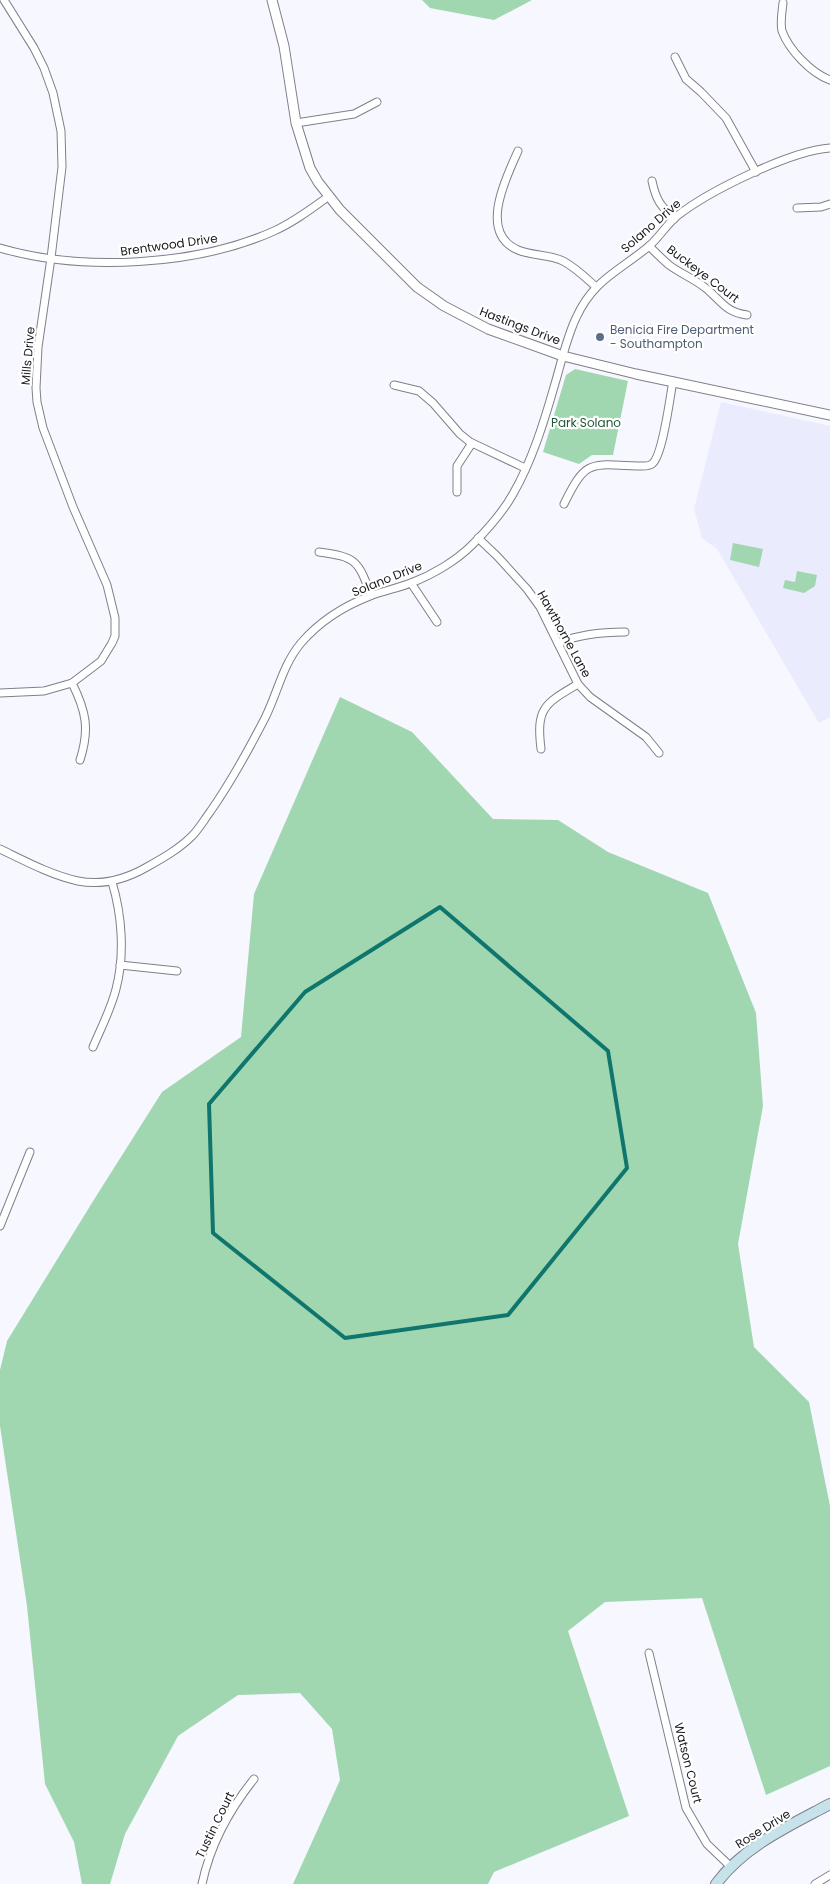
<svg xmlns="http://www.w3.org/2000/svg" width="830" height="1884" font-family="Poppins,sans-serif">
<rect width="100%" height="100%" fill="#f6f7ff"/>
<polygon fill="#eaecfd" points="721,402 830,426 830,717 819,723 717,549 702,538 694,509"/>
<g fill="#a1d7b0">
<polygon points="422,0 532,0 494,20 430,8"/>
<polygon points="575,369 628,381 613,455 592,455 579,464 543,452 566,375"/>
<polygon points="733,543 763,549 759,567 730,560"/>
<polygon points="797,571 817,575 815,586 804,593 783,588 785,580 795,582"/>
<polygon points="340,697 412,732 493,819 558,820 608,852 708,893 756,1013 763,1106 738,1244 754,1347 809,1402 830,1506 830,1766 766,1795 702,1598 605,1602 568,1631 629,1816 494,1872 488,1884 293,1884 340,1780 332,1729 300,1693 238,1695 178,1736 125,1834 110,1884 82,1884 74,1842 45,1784 27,1606 0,1426 0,1370 7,1341 95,1198 162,1092 241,1037 254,894"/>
</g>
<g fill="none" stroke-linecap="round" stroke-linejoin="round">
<g stroke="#7f8088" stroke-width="9">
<g id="minor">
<path d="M783 3C782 12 780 23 782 31 789 50 811 73 830 80"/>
<polyline points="675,57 686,79 701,92 726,118 756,172"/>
<polyline points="296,123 354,114 377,102"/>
<path d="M518 151C506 178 478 233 518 250 532 256 549 254 563 261 575 267 586 278 596 287"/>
<path d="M652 181C656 200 660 205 674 219"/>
<polyline points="797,208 821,207 830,204"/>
<path d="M649 246C655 252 662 259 669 265 681 274 697 280 708 290 723 303 726 312 747 315"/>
<path d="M0 248C82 272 196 266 274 231 294 222 311 209 329 196"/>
<polyline points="394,385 419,391 433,403 460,434 470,442 525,468"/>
<polyline points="457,492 457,466 472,443"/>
<path d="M564 504C586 459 590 464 637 466 642 466 648 467 652 464 663 456 670 396 673 381"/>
<polyline points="478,538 497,556 527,589 540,607 578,684 590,697 646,737 659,753"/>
<path d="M319 552C357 557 358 561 371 595"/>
<polyline points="411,583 437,622"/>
<path d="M558 643C580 634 601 632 625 632"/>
<path d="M72 683C86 711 90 729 80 760"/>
<polyline points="0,693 44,691 72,683 101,661 112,643 115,636 115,618 107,585 73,507 43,428 37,402 36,388 38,347 51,258 62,167 61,131 53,93 44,68 34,48 4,0"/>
<path d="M541 749C536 708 544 704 578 684"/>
<path d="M0 849C25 861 51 875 78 881 103 886 126 879 147 867 163 858 179 849 192 836 199 829 204 820 210 812 231 782 248 751 265 718 278 692 282 666 301 643 320 621 344 606 370 596 383 591 398 588 411 583 432 575 456 561 472 545 487 530 503 512 513 494 532 461 544 422 554 387 561 364 566 339 576 318 593 280 619 271 648 247 659 238 666 225 677 216 709 191 790 151 830 148"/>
<polyline points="120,965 177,971"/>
<path d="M93 1047C101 1028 111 1009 116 989 125 955 122 915 112 882"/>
<polyline points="0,1226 30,1152"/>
<polyline points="649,1653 686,1808 707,1844 730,1866"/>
<path d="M202 1884C210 1846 230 1809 254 1779"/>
<polyline points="815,1884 830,1875"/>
</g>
</g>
<g stroke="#7f8088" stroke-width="11">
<polyline id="tertiary" points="272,0 284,46 296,123 310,168 318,182 340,210 417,287 444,306 488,329 563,356 636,374 830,415"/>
</g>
<g stroke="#7f8088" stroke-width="12">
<path id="secondary" d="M716 1884C744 1846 789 1826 830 1804"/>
</g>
<use href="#minor" stroke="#fff" stroke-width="7"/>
<use href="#tertiary" stroke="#fff" stroke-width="9"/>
<use href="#secondary" stroke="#c6e3eb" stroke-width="10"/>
</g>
<path fill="none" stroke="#0f766e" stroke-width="4" stroke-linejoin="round" d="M440 907 608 1051 627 1168 508 1315 345 1338 213 1233 209 1104 305 992Z"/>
<circle fill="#5c6f8a" stroke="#fff" stroke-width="2" cx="600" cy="337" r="5"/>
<g text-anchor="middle" stroke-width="4.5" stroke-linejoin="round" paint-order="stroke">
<g font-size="12" fill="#18191c" stroke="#fff">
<text transform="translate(651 226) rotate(-41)" y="4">Solano Drive</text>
<text transform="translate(169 245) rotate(-8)" y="4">Brentwood Drive</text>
<text transform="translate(703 274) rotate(37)" y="4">Buckeye Court</text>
<text transform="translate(520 326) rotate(21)" y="4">Hastings Drive</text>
<text transform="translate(28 356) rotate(-85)" y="4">Mills Drive</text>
<text transform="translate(387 579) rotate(-22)" y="4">Solano Drive</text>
<text transform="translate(564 634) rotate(61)" y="4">Hawthorne Lane</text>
<text transform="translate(688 1763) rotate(76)" y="4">Watson Court</text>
<text transform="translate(215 1825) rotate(-64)" y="4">Tustin Court</text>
<text transform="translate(763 1829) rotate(-32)" y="4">Rose Drive</text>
</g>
<g font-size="12" fill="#4e5e75" stroke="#fff" text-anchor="start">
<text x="610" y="334">Benicia Fire Department<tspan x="610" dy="14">- Southampton</tspan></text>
</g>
<g font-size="12" fill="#1f5935" stroke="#fff">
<text x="586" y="427">Park Solano</text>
</g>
</g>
</svg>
